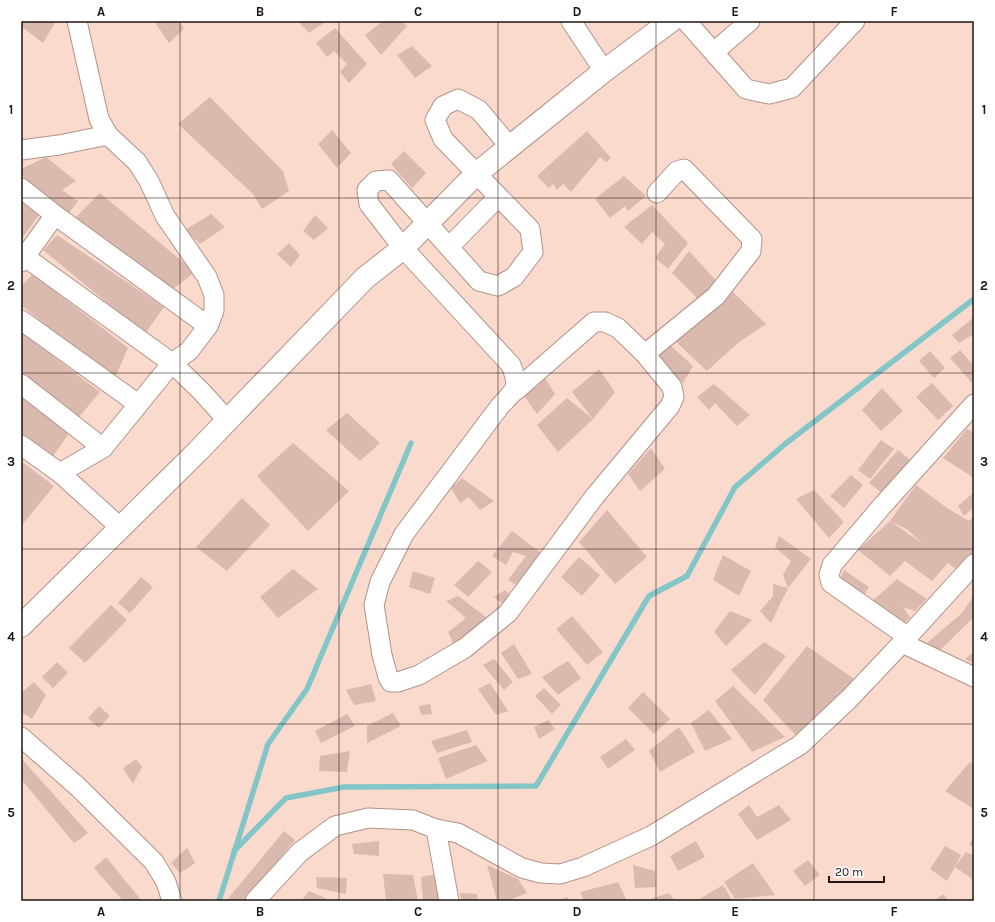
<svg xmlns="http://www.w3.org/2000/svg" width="995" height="922" font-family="Karla,sans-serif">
<rect width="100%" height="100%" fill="#fbdace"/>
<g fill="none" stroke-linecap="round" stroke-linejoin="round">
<g stroke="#83c6c7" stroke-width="5.5">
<polyline points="234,851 286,798 344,787 536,786 649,596 687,576 735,487 785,444 974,299"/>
<polyline points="219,901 268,744 307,689 411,443"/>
</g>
</g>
<g fill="#dabaae">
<polygon points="21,21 56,21 43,43 21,26"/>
<polygon points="154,21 179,21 184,29 169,43"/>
<polygon points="298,21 327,21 309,33"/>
<polygon points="383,21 402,21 407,26 381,55 365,35"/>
<polygon points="335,28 367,64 349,83 340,72 347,64 334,51 327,57 316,43"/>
<polygon points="412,46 432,66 415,78 397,55"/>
<polygon points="210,97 283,171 289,191 262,209 253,194 178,124"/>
<polygon points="332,130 351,153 337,168 318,144"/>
<polygon points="587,131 611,158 606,162 600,157 571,192 563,184 557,190 553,184 549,188 537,176"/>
<polygon points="404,151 426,173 412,188 391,164"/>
<polygon points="46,157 76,181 62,190 78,201 68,214 21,175 21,169"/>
<polygon points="624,176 646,196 628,211 625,206 610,218 595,199"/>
<polygon points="100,193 195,272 173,289 74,219"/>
<polygon points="21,202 39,215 21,240"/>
<polygon points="652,205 688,243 668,269 655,258 665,244 652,232 642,244 624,227"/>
<polygon points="211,214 225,227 200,244 185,230"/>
<polygon points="315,215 328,228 314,240 303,231"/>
<polygon points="57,235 164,307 145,334 43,250"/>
<polygon points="289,243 300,255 291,267 277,254"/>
<polygon points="689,251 721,286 702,303 672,273"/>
<polygon points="33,274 128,348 114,380 21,305 21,286"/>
<polygon points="731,290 766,324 738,343 707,371 673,339"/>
<polygon points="974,317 974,334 959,343 952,335"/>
<polygon points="21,332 100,392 78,418 21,371"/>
<polygon points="669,344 693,366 683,383 657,357"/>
<polygon points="960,350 974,366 974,381 972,383 950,358"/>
<polygon points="930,351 945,368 934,378 919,361"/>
<polygon points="599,369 615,392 593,419 558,452 537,425 567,398 593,419 572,392"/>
<polygon points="545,378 555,394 537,414 524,396"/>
<polygon points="932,383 953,406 938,420 916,397"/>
<polygon points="714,384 750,415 737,426 715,403 709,410 697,397"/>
<polygon points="882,388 903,411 881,431 862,410"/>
<polygon points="21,394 70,432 51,459 21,437"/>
<polygon points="347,413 380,443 360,461 326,430"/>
<polygon points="967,429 974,433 974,478 943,458"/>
<polygon points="881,440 894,449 870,479 858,470"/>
<polygon points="293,443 349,491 308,531 257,476"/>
<polygon points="651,448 665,469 640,491 628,474"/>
<polygon points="898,450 910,460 882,493 869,483"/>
<polygon points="21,461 54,486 21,526"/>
<polygon points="851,475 863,485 844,508 830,496"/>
<polygon points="462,478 494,501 480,510 469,497 460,503 451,488"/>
<polygon points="916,485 947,508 969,521 974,515 974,557 961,573 948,563 932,581 905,561 890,576 858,550 890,521 922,543 908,530 890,521"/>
<polygon points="814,490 844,522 829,538 796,499"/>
<polygon points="974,492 974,507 964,516 958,506"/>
<polygon points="242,498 270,525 227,571 196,547"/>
<polygon points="607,510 647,557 615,584 579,542"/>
<polygon points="512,531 544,555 521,588 508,580 526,556 513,552 506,565 492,556"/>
<polygon points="779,536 811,559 788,588 783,575 791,561 775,547"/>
<polygon points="723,555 751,571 739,596 713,580"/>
<polygon points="579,557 600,575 582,596 561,577"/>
<polygon points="478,561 492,572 468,597 454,585"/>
<polygon points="293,569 318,589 278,618 260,597"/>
<polygon points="844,570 869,587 861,601 838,584"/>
<polygon points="413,571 435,578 430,594 409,587"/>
<polygon points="141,577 153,587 130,613 118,603"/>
<polygon points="897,579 927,599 915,611 903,607 910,617 900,628 870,603"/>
<polygon points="773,584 788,588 771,623 760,611 773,596"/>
<polygon points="505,590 516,600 506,607 494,597"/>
<polygon points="974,595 974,620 972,619 940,650 927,643 962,613"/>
<polygon points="458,596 486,617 454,645 448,632 466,618 446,601"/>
<polygon points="111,605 127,620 85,663 69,648"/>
<polygon points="730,611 752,620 726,646 714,632"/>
<polygon points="572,616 603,652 587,665 556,629"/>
<polygon points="764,642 786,656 755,695 731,670"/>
<polygon points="514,644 532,674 518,679 501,653"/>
<polygon points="807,646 857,681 801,741 763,700"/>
<polygon points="974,652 974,664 965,659"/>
<polygon points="494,659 513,682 504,690 483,665"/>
<polygon points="568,661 581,678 558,695 542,677"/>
<polygon points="57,662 68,673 53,688 42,677"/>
<polygon points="34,682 46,695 32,719 21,712 21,693"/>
<polygon points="490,683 508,711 496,715 478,689"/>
<polygon points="371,684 376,701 354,705 346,690"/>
<polygon points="733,686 785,737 752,752 715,701"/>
<polygon points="544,688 561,705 552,714 535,696"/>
<polygon points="643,692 670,719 654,734 628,708"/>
<polygon points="430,704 432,714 421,715 419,706"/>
<polygon points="99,706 110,716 99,728 88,718"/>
<polygon points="709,710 732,739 705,751 691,723"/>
<polygon points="393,713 401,726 367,743 367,726"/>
<polygon points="347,714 355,726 321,743 315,731"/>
<polygon points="548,720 555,729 539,739 534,727"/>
<polygon points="679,727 695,752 660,772 649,751"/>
<polygon points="467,730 472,742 437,753 431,741"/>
<polygon points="626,739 635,750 608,769 600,757"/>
<polygon points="476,745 488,761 446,779 438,758"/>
<polygon points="350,751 347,772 319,771 320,756"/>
<polygon points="21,758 88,833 74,843 21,779"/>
<polygon points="136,759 142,767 133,784 123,768"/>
<polygon points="970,762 974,765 974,809 945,791"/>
<polygon points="749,805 757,817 779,805 791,820 757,840 738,814"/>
<polygon points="284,831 295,840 245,901 226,901"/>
<polygon points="974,836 974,848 969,844"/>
<polygon points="379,841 379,856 354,854 352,844"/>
<polygon points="696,841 705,857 678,871 670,856"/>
<polygon points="945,846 961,855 955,867 966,852 974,856 974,882 971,878 955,867 947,881 930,869"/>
<polygon points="187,848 195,863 180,873 171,863"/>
<polygon points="106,857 142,901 123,901 94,868"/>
<polygon points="808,860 820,875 805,886 793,871"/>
<polygon points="753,863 775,895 735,899 724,882"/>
<polygon points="487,865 518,879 527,893 507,901 497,901"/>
<polygon points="633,865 655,871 656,887 635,888"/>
<polygon points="383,874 413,875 418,901 386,901"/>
<polygon points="436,874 441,901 423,901 421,877"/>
<polygon points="316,877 347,878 346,894 317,888"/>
<polygon points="618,882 627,901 584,901 580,892"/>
<polygon points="723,885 732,900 729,901 696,901"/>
<polygon points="309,891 332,901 301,901"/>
<polygon points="460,893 477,894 478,901 462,901"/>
<polygon points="669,893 675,901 645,901"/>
<polygon points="944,894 948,901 933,901"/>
<polygon points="567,897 569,901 556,901"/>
</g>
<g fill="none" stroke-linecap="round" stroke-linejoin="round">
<g stroke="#b29388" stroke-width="21">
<g id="minor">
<polyline points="77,21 99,119 108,135 137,162 149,181 165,216 207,277 214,295 214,311 208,326 189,351 172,363 201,391 228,421"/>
<polyline points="571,21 604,71"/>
<polyline points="686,21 746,89 769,94 792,88 855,21"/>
<polyline points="714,52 750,21"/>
<path d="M510 147 479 110 458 99 443 106 435 120 443 139 530 229 533 252 514 277 498 286 479 281 389 180 376 181 367 190 369 204 403 248 511 365C520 388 516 389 500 406L404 534 380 582 374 605 382 655 388 677 391 682H398L419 675 465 648 508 613 595 496 670 406 674 397 672 387 645 354 618 328 605 322H594L515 391"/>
<polyline points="21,150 59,145 108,135"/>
<polyline points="21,188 55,215 208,326"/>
<polyline points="449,247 498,197"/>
<polyline points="21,254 172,363 103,448"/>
<polyline points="21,262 55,215"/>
<polyline points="21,320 138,404"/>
<polyline points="645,354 716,296 751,251 752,239 684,169 677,171 657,193"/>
<polyline points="21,384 103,448 60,473"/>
<polyline points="21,445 60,473 121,528"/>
<polyline points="908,637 831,583 829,575 832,565 882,506 974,404"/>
<polyline points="902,643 974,677"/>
<polyline points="21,737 77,786 154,862 166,882 172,901"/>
<polyline points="436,829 449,901"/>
<polyline points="255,901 300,852 335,826 368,818 413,820 436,829 458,833 522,868 541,873 560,874 583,867 651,836 800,745 849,699 902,643 974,564"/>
</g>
</g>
<g stroke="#b29388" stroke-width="24">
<polyline id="major" points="21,626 197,452 365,278 403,248 476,174 604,71 671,21"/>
</g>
<use href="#minor" stroke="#fff" stroke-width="19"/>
<use href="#major" stroke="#fff" stroke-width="22"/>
</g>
<path fill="none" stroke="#1f1410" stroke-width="1" stroke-opacity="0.55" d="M180 21V901M339 21V901M498 21V901M656 21V901M814 21V901M21 198H974M21 373H974M21 549H974M21 724H974"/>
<rect width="995" height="922" fill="none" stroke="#ffffff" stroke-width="44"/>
<path d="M829 876v6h55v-6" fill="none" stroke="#1f1410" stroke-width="2"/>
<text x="835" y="876" font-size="12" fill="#1f1410" stroke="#ffffff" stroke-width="3" paint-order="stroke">20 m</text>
<rect x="22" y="22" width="951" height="878" fill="none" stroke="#1f1410" stroke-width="1.5"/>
<g font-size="13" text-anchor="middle" font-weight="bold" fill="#1f1410">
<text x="101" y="16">A</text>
<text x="260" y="16">B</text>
<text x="418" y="16">C</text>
<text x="577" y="16">D</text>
<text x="735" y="16">E</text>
<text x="894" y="16">F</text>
<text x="11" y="114">1</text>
<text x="984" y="114">1</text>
<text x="11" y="290">2</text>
<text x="984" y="290">2</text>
<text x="11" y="466">3</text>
<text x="984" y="466">3</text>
<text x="11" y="641">4</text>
<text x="984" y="641">4</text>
<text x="11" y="817">5</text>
<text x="984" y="817">5</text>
<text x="101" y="916">A</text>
<text x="260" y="916">B</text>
<text x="418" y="916">C</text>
<text x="577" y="916">D</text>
<text x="735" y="916">E</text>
<text x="894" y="916">F</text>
</g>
</svg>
